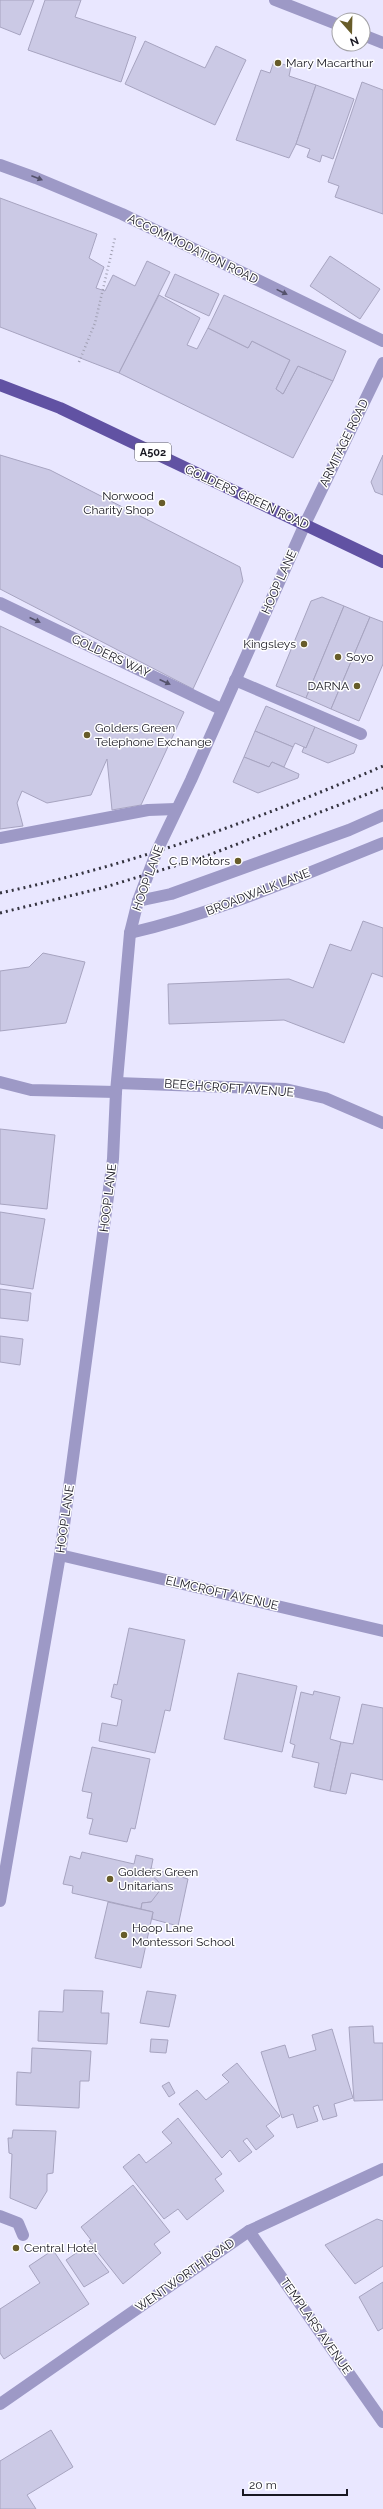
<svg xmlns="http://www.w3.org/2000/svg" width="383" height="2509" font-family="Raleway,sans-serif">
<rect width="100%" height="100%" fill="#e9e7ff"/>
<g fill="#cbc9e5" stroke="#a7a4c0">
<polygon points="0,0 34,0 20,35 0,27"/>
<polygon points="45,0 81,0 75,17 136,37 121,82 28,50"/>
<polygon points="145,41 205,68 216,46 246,60 215,125 125,84"/>
<polygon points="274,61 291,67 289,76 316,85 296,144 289,158 236,140 261,70 270,73"/>
<polygon points="362,82 383,90 383,214 335,197 339,186 328,182"/>
<polygon points="316,85 354,99 333,159 322,155 320,162 307,157 310,149 296,144"/>
<polygon points="0,198 97,234 89,258 104,267 96,288 105,291 113,275 135,286 147,261 170,272 119,373 0,327"/>
<polygon points="330,256 380,289 360,319 310,286"/>
<polygon points="175,274 219,294 209,316 165,296"/>
<polygon points="159,295 200,318 187,345 197,349 208,328 248,348 252,341 290,360 276,389 283,394 298,366 333,381 293,458 119,373"/>
<polygon points="224,295 346,351 333,381 298,366 283,394 276,389 290,360 252,341 248,348 208,328"/>
<polygon points="0,455 50,470 240,567 243,581 193,689 0,589"/>
<polygon points="383,455 383,495 375,492 371,482"/>
<polygon points="322,597 344,606 306,698 276,686 311,601"/>
<polygon points="344,606 370,617 331,709 306,698"/>
<polygon points="370,617 383,622 383,664 359,721 331,709"/>
<polygon points="0,626 184,712 141,805 112,810 107,759 91,795 47,803 22,791 17,803 23,826 0,829"/>
<polygon points="266,706 315,727 306,748 295,743 293,747 255,731"/>
<polygon points="315,727 357,745 354,753 328,763 302,752 304,747 306,748"/>
<polygon points="255,731 293,747 284,767 272,762 269,767 244,757"/>
<polygon points="244,757 269,767 272,762 299,774 298,778 258,793 233,782"/>
<polygon points="363,921 383,928 383,977 372,973 344,1043 284,1020 169,1024 168,984 289,979 313,988 330,944 351,951"/>
<polygon points="43,953 85,962 66,1023 0,1031 0,971 29,967"/>
<polygon points="0,1129 55,1135 47,1209 0,1204"/>
<polygon points="0,1212 45,1219 33,1289 0,1284"/>
<polygon points="0,1289 31,1293 28,1321 0,1318"/>
<polygon points="0,1336 23,1339 20,1365 0,1362"/>
<polygon points="129,1628 185,1640 170,1711 165,1710 155,1753 99,1741 102,1723 117,1726 122,1700 111,1697 114,1684 117,1685"/>
<polygon points="238,1673 297,1686 282,1752 224,1739"/>
<polygon points="314,1691 340,1697 330,1739 341,1742 330,1791 314,1787 319,1763 292,1757 295,1745 290,1743 301,1692 313,1695"/>
<polygon points="362,1704 383,1708 383,1780 351,1773 346,1794 330,1791 341,1742 353,1744"/>
<polygon points="92,1747 150,1759 135,1829 131,1828 127,1842 89,1834 93,1819 87,1818 92,1793 82,1791"/>
<polygon points="82,1852 134,1864 136,1855 153,1859 150,1874 158,1881 161,1889 159,1894 151,1902 142,1903 141,1909 72,1893 73,1886 63,1884 70,1856 80,1859"/>
<polygon points="151,1868 188,1879 178,1926 152,1919 153,1912 141,1909 142,1903 151,1902 161,1889 158,1881 150,1874"/>
<polygon points="108,1902 153,1912 141,1968 95,1958"/>
<polygon points="64,1990 103,1991 101,2013 109,2013 107,2044 38,2041 39,2011 63,2012"/>
<polygon points="147,1991 176,1995 169,2027 140,2023"/>
<polygon points="373,2026 374,2043 383,2043 383,2100 354,2101 349,2027"/>
<polygon points="332,2029 353,2098 334,2104 337,2116 323,2120 318,2105 313,2107 318,2121 297,2128 293,2114 282,2118 261,2052 285,2045 289,2058 316,2050 312,2035"/>
<polygon points="151,2039 168,2040 166,2053 150,2052"/>
<polygon points="32,2048 91,2051 89,2081 80,2081 79,2108 16,2105 17,2072 31,2073"/>
<polygon points="237,2063 280,2116 266,2126 274,2136 256,2150 247,2138 243,2141 252,2152 239,2162 230,2150 222,2158 179,2104 197,2090 206,2100 229,2082 222,2075"/>
<polygon points="169,2082 175,2093 169,2097 162,2086"/>
<polygon points="178,2118 222,2174 215,2179 224,2191 187,2220 178,2209 164,2219 123,2167 139,2154 146,2163 172,2143 162,2132"/>
<polygon points="13,2130 56,2131 53,2173 47,2174 47,2191 36,2209 10,2198 12,2154 9,2153 8,2138 12,2138"/>
<polygon points="133,2185 170,2232 154,2244 161,2253 123,2284 89,2241 91,2240 81,2227"/>
<polygon points="377,2219 383,2221 383,2266 355,2284 325,2245"/>
<polygon points="88,2245 109,2272 84,2287 66,2260"/>
<polygon points="53,2250 89,2304 4,2359 0,2353 0,2309 40,2283 29,2266"/>
<polygon points="383,2282 383,2328 378,2331 359,2297"/>
<polygon points="51,2430 73,2467 27,2495 36,2509 0,2509 0,2461"/>
</g>
<g fill="none" stroke-linecap="round" stroke-linejoin="round">
<polyline stroke="#a1a0b3" stroke-width="2.5" stroke-dasharray="1 3" stroke-linecap="butt" points="79,362 95,323 115,238"/>
<g stroke="#9d99c6" stroke-width="12">
<polyline points="275,0 339,25"/>
<polyline points="363,35 383,43"/>
<polyline points="0,165 36,178 122,214 383,341"/>
<polyline points="0,603 221,709"/>
<polyline points="235,680 361,734"/>
<polyline points="0,838 148,810 176,809"/>
<polyline points="138,901 171,894 349,830 383,815"/>
<path d="M130 933C217 913 300 876 383 843"/>
<polyline points="0,1082 31,1090 116,1092"/>
<polyline points="117,1083 285,1089 325,1098 383,1123"/>
<polyline points="60,1555 383,1631"/>
<polyline points="0,1901 60,1555 113,1159 116,1092 130,933 138,901 157,851 191,780 305,524 383,363"/>
<polyline points="0,2216 18,2223 23,2235"/>
<polyline points="249,2231 383,2422"/>
<polyline points="0,2404 249,2231 383,2169"/>
</g>
<polyline stroke="#6152a3" stroke-width="12" points="0,385 60,408 383,562"/>
<g stroke="#34333f" stroke-width="3" stroke-dasharray="2 4" stroke-linecap="butt">
<path d="M0 893C132 865 260 819 383 766"/>
<polyline points="0,913 102,888 201,858 383,788"/>
</g>
</g>
<defs><path id="oneway-solid" d="M-6-.8H1V-3.2L6.5 0L1 3.2V.8H-6Z"/></defs>
<g fill="#54526b">
<use href="#oneway-solid" transform="translate(37 178) rotate(21)"/>
<use href="#oneway-solid" transform="translate(282 292) rotate(26)"/>
<use href="#oneway-solid" transform="translate(35 620) rotate(25)"/>
<use href="#oneway-solid" transform="translate(165 682) rotate(25)"/>
</g>
<g fill="#675c29" stroke="#fff" stroke-width="1.5">
<circle cx="278" cy="63" r="4"/>
<circle cx="162" cy="503" r="4"/>
<circle cx="304" cy="644" r="4"/>
<circle cx="338" cy="657" r="4"/>
<circle cx="357" cy="686" r="4"/>
<circle cx="87" cy="735" r="4"/>
<circle cx="238" cy="861" r="4"/>
<circle cx="110" cy="1879" r="4"/>
<circle cx="124" cy="1935" r="4"/>
<circle cx="16" cy="2248" r="4"/>
</g>
<g text-anchor="middle" stroke-width="3" stroke-linejoin="round" paint-order="stroke">
<rect fill="#fff" stroke="#5d5d64" stroke-width="1" x="135" y="443" width="36" height="18" rx="3"/>
<g font-size="11" font-weight="bold" fill="#181721">
<text x="153" y="456">A502</text>
</g>
<g font-size="12" fill="#181721" stroke="#fff" text-anchor="start">
<text x="286" y="67">Mary Macarthur</text>
<text x="154" y="500" text-anchor="end">Norwood<tspan x="154" dy="14">Charity Shop</tspan></text>
<text x="296" y="648" text-anchor="end">Kingsleys</text>
<text x="346" y="661">Soyo</text>
<text x="349" y="690" text-anchor="end">DARNA</text>
<text x="95" y="732">Golders Green<tspan x="95" dy="14">Telephone Exchange</tspan></text>
<text x="230" y="865" text-anchor="end">C B Motors</text>
<text x="118" y="1876">Golders Green<tspan x="118" dy="14">Unitarians</tspan></text>
<text x="132" y="1932">Hoop Lane<tspan x="132" dy="14">Montessori School</tspan></text>
<text x="24" y="2252">Central Hotel</text>
</g>
<g font-size="12" fill="#181721" stroke="#fff">
<text transform="translate(193 249) rotate(26)" y="4">ACCOMMODATION ROAD</text>
<text transform="translate(344 443) rotate(-64)" y="4">ARMITAGE ROAD</text>
<text transform="translate(247 497) rotate(25)" y="4">GOLDERS GREEN ROAD</text>
<text transform="translate(279 582) rotate(-66)" y="4">HOOP LANE</text>
<text transform="translate(111 656) rotate(25)" y="4">GOLDERS WAY</text>
<text transform="translate(148 878) rotate(-70)" y="4">HOOP LANE</text>
<text transform="translate(258 892) rotate(-21)" y="4">BROADWALK LANE</text>
<text transform="translate(229 1088) rotate(4)" y="4">BEECHCROFT AVENUE</text>
<text transform="translate(108 1198) rotate(-83)" y="4">HOOP LANE</text>
<text transform="translate(65 1519) rotate(-82)" y="4">HOOP LANE</text>
<text transform="translate(222 1593) rotate(13)" y="4">ELMCROFT AVENUE</text>
<text transform="translate(185 2275) rotate(-35)" y="4">WENTWORTH ROAD</text>
<text transform="translate(316 2326) rotate(55)" y="4">TEMPLARS AVENUE</text>
</g>
</g>
<g transform="translate(351 32) rotate(160)"><circle r="19" fill="#ffffff" stroke="#a3a2a6"/>
<path d="M0-3L7 15L0 10L-7 15Z" fill="#675c29"/>
<text y="-6" font-size="11" font-weight="bold" text-anchor="middle" fill="#181721">N</text>
</g>
<path d="M243 2489v6h104v-6" fill="none" stroke="#181721" stroke-width="2"/>
<text x="249" y="2489" font-size="12" fill="#181721" stroke="#ffffff" stroke-width="3" paint-order="stroke">20 m</text>
</svg>
